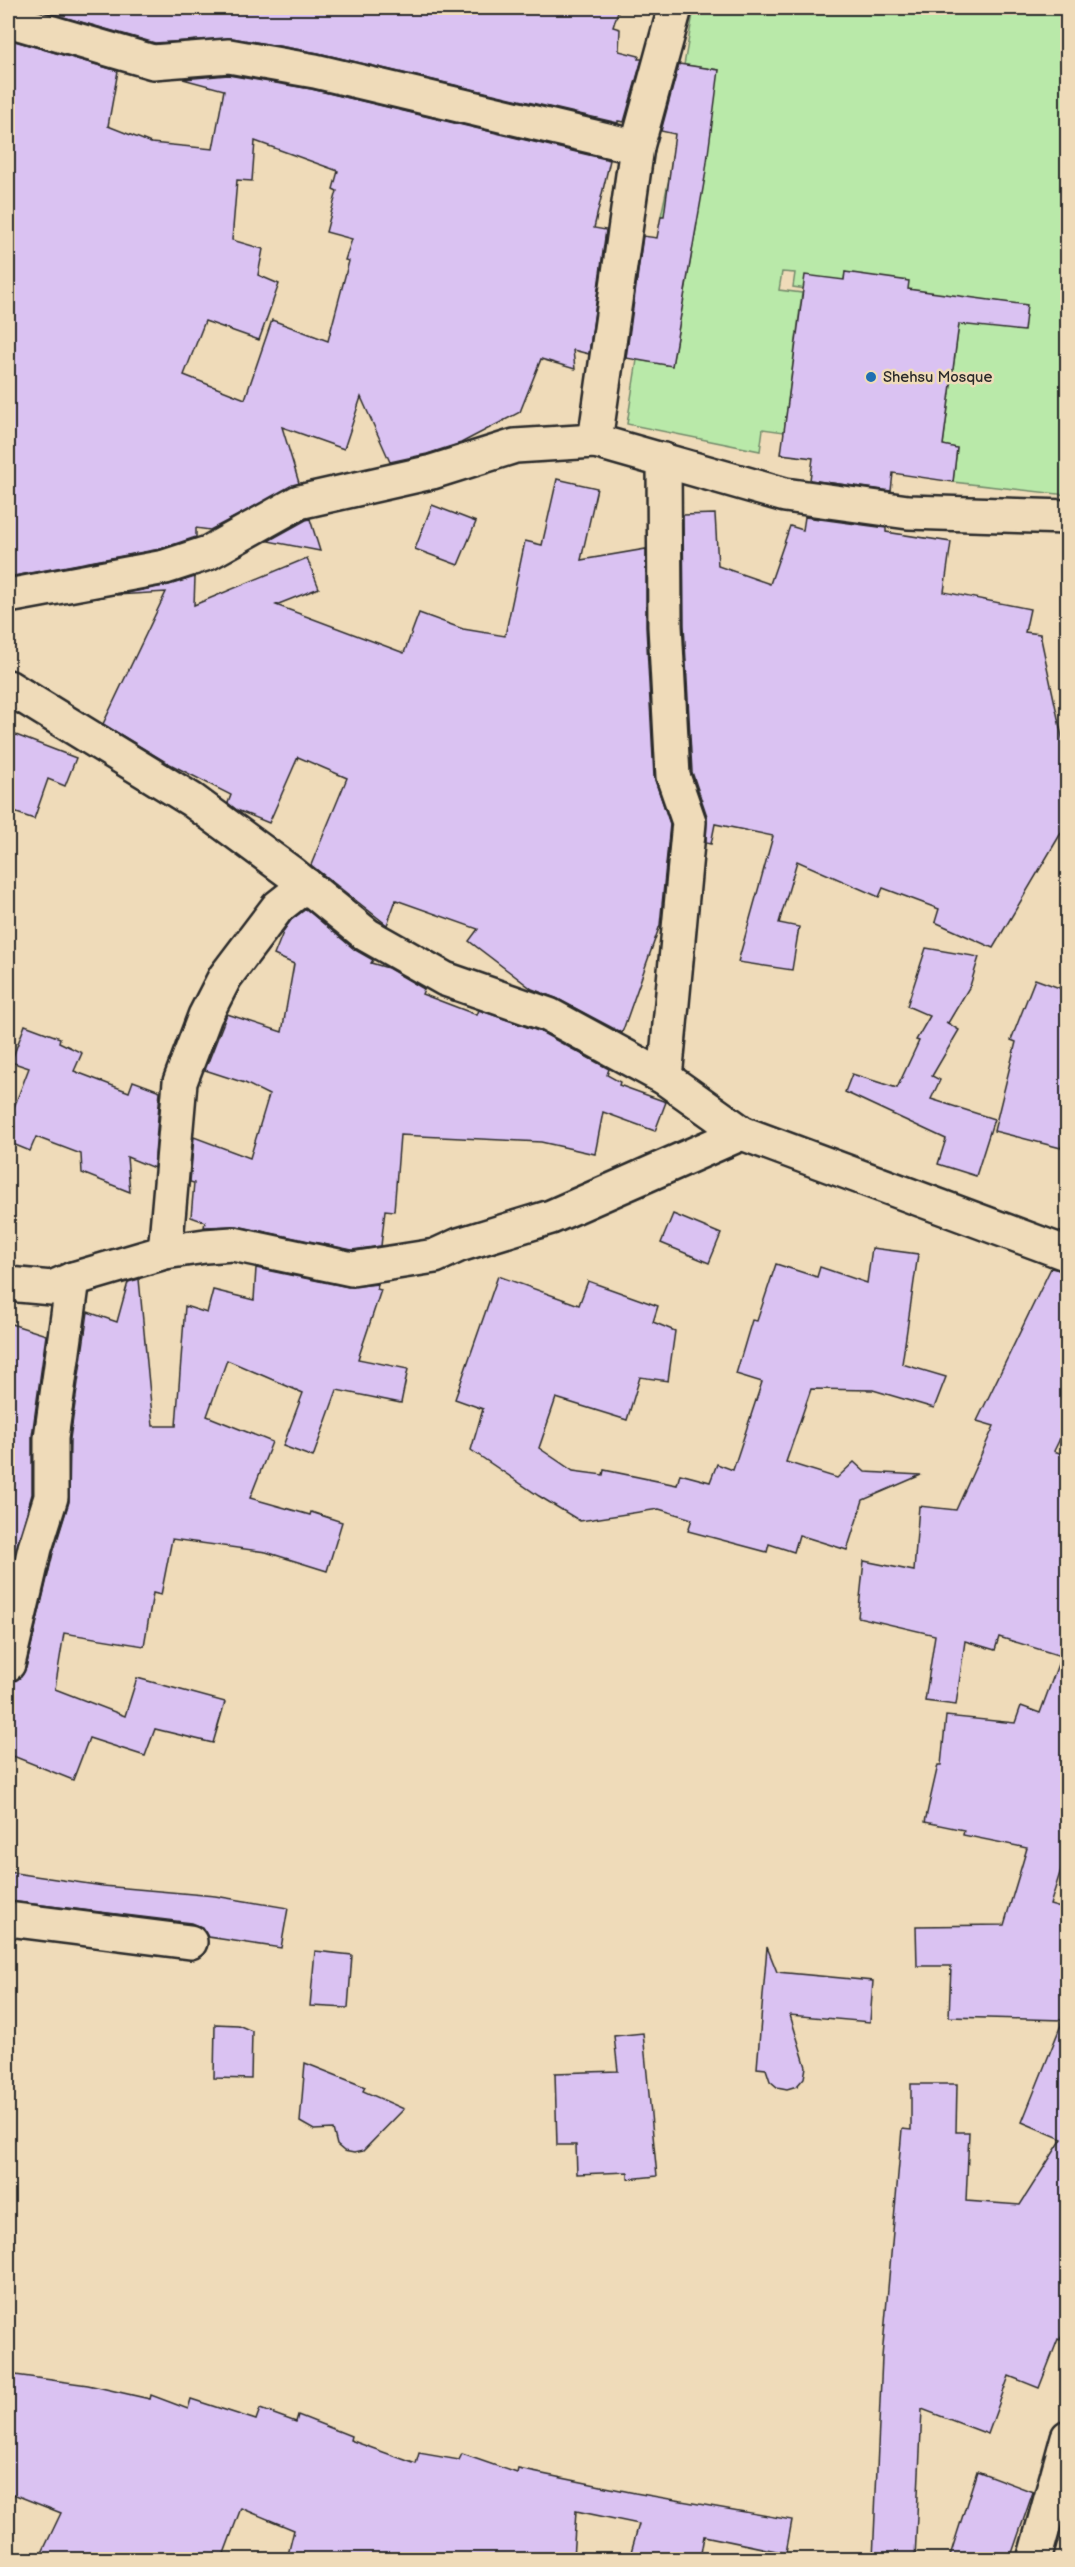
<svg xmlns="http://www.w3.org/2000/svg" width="1075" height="2567" font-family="'Balsamiq Sans',sans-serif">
<rect width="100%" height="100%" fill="#efdbb9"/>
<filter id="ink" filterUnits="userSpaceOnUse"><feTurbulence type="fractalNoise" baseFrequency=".0167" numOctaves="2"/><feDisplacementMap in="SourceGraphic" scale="12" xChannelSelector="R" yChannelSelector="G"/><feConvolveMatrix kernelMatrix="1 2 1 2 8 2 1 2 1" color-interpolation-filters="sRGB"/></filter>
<g filter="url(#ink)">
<polygon fill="#b9e9a9" stroke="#728a6a" stroke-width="1.5" points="694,8 1063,8 1062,13 1068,14 1068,390 1065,406 1068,407 1067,495 953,482 957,448 943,445 959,324 971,325 949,309 845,272 842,294 793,287 795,273 782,272 779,290 802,293 784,432 763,429 760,451 627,424 637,360 672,366 697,223 661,216 671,169 719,70 684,65"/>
<g fill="#dac2f2" stroke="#2b2b2b" stroke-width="1.5" fill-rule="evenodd">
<polygon points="32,8 619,8 613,27 620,29 619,51 639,56 638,59 642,59 624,122 618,121 618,123 318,53 232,38 155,43"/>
<path d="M8 39 118 71 108 126 151 143 213 149 224 90 183 79 228 75 311 89 610 160 594 228 606 230 589 354 573 350 575 369 541 359 520 412 461 443 427 454 390 462 361 397 344 449 282 427 299 483 210 530 196 528V537L160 549 8 577ZM255 141 338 171 333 189 337 191 326 232 352 239 345 260 349 261 328 341 272 320 245 399 184 375 205 321 259 340 279 284 258 275 263 249 232 240 237 180 252 181Z"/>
<polygon points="679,64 719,70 705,177 672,366 626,358 643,236 657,238 661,216 664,216 675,134 661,131"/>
<polygon points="845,272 909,281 908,289 1027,305 1024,331 959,324 943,445 957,448 953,482 893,473 891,491 810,480 813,458 781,454 805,275 844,280"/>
<polygon points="557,479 597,488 581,560 646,549 646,627 654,777 670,824 660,925 622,1033 558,999 532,989 469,941 478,929 396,900 387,925 311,865 347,778 298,757 269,823 237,810 228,803 231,795 164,761 103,724 166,592 116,595 169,585 195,577 194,605 307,558 319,588 276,605 404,653 419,613 463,629 505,636 525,541 542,545"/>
<polygon points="432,505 476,522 458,565 415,549"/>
<polygon points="715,514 718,566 770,584 790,526 803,530 805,517 886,528 886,532 951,542 944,592 1030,609 1025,632 1040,634 1068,765 1068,773 1063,774 1067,823 993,948 935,922 939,909 883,888 879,897 797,861 779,923 799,927 792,970 738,962 773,836 715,824 711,844 706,843 707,816 692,772 684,625 683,515"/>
<polygon points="310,519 320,551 268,541 306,520"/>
<polygon points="8,732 76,758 65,786 48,779 34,819 8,810"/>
<polygon points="306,909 355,950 373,960 371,963 388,968 424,989 422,994 477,1015 479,1010 541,1032 609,1069 607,1075 620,1082 619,1085 666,1102 655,1131 603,1112 595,1154 541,1142 400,1135 394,1211 385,1210 381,1246 352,1250 237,1226 204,1227 205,1222 191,1217 194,1183 190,1182 194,1137 250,1158 269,1095 245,1083 205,1070 227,1014 282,1032 294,964 274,955 284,930 291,920"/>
<polygon points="926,948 979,957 970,986 948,1023 946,1022 959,1030 932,1076 940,1080 931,1099 994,1119 976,1176 938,1164 946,1139 845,1092 852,1074 897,1088 919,1041 916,1040 930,1016 907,1006"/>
<polygon points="1035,979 1068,991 1068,1121 1061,1148 994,1131 1016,1042 1011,1040"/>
<polygon points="25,1025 60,1038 59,1042 82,1053 74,1071 129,1092 133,1081 160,1091 154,1168 127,1157 130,1192 82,1173 81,1154 36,1137 30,1151 8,1142 8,1123 29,1068 11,1062"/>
<polygon points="673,1214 721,1234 709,1263 661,1243"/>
<polygon points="872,1248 918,1254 902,1364 946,1377 934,1408 873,1390 811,1389 786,1462 837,1478 854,1462 865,1472 921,1475 863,1500 847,1550 799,1535 794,1552 769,1544 767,1552 688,1531 692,1519 659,1509 580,1521 539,1496 471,1450 483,1409 455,1399 498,1276 579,1305 588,1281 658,1306 653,1322 675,1331 668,1381 640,1377 627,1420 556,1398 539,1448 573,1471 603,1475 604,1470 677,1485 680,1474 710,1482 717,1464 733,1470 762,1382 736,1374 752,1320 757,1321 776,1264 817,1277 820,1267 867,1283"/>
<polygon points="256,1268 348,1287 378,1284 377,1289 381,1290 358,1359 408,1369 401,1403 337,1390 313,1457 283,1446 303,1393 227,1360 207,1416 272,1442 250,1498 310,1515 311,1512 342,1522 327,1571 266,1552 172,1539 161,1595 153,1593 144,1646 64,1633 55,1689 125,1716 137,1678 225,1702 213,1743 155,1729 145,1756 89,1738 73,1780 8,1754 8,1682 21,1677 26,1668 53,1553 69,1502 70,1439 88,1312 117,1322 128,1282 139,1279 153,1426 176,1426 185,1306 207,1313 213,1290 254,1300"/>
<polygon points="1051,1268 1068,1272 1068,1422 1054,1451 1068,1456 1068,1847 1050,1905 1068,1910 1068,2322 1060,2340 1058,2339 1039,2388 1009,2376 988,2434 922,2409 915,2559 873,2559 882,2357 902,2129 911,2130 911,2084 957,2084 956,2132 969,2132 966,2201 1020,2205 1062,2139 1022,2122 1063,2020 949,2017 951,1966 917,1966 916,1926 1004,1925 1027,1848 963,1835 964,1830 925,1822 938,1765 941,1765 946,1716 1015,1723 1021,1706 1040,1713 1061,1656 999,1637 995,1650 965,1641 956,1705 925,1701 935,1635 858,1617 864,1561 914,1571 919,1506 956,1510 994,1426 977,1421"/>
<polygon points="8,1323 46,1335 32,1436 32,1494 8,1583"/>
<polygon points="8,1872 103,1886 215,1896 288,1908 281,1948 208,1937 202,1927 192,1923 8,1901"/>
<polygon points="767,1947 777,1972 873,1981 870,2022 790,2015 806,2067 804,2078 797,2086 787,2089 777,2087 770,2081 766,2069 757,2068"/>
<polygon points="315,1951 352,1955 348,2008 310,2006"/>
<polygon points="215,2024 238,2025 252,2031 251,2079 214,2078"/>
<polygon points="643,2033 657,2176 628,2179 628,2172 577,2174 576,2145 557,2145 555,2073 618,2071 614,2036"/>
<polygon points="305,2063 365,2087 363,2091 404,2109 363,2151 354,2153 344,2151 337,2145 333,2129 314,2130 300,2122"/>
<polygon points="8,2374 88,2385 150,2399 151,2395 188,2409 191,2399 256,2420 260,2409 296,2422 298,2415 351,2436 350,2440 416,2464 419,2453 459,2460 462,2454 517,2473 518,2469 635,2493 792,2520 786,2553 704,2536 700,2559 629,2559 639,2524 576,2511 573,2559 287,2559 294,2530 241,2508 222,2559 39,2559 61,2513 8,2492"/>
<polygon points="977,2471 1033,2492 1010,2559 949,2559"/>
</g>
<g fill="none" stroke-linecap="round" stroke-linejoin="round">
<g stroke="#2b2b2b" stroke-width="38">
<g id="street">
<polyline points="8,20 153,62 229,56 315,71 637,147"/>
<polyline points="595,441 637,147 675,8"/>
<polyline points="664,460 665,626 673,776 689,822 665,1078"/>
<polyline points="8,596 165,567 208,553 299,502 432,472 515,446 595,441 785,495 908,512 1068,517"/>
<polyline points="8,687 192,800 291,873 367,935 445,979 549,1015 665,1078 742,1133 1068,1254"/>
<polyline points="165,1252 180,1082 205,1016 225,977 278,907 306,885"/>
<polyline points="8,1284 52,1288 73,1279 165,1252 205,1246 233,1244 352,1269 435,1256 459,1245 551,1217 742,1133"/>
<polyline points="8,1664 35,1548 51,1497 51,1438 73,1279"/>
<polyline points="8,1919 190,1942"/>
</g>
</g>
<g stroke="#2b2b2b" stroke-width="38">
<polyline id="highway" points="1034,2560 1068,2437"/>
</g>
<use href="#street" stroke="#efdbb9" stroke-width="33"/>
<use href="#highway" stroke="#efdbb9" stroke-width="33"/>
</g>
</g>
<circle fill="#1f6fb2" stroke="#efdbb9" stroke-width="2" cx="871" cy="377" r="6"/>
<g text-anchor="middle" stroke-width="5" stroke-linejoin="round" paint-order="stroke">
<g font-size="15" fill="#2b2b2b" stroke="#efdbb9" text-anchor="start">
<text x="883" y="382">Shehsu Mosque</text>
</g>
</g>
<rect width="1075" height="2567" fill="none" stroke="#efdbb9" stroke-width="30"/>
<rect x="15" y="15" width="1045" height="2537" fill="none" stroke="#2b2b2b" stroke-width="2" filter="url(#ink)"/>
</svg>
